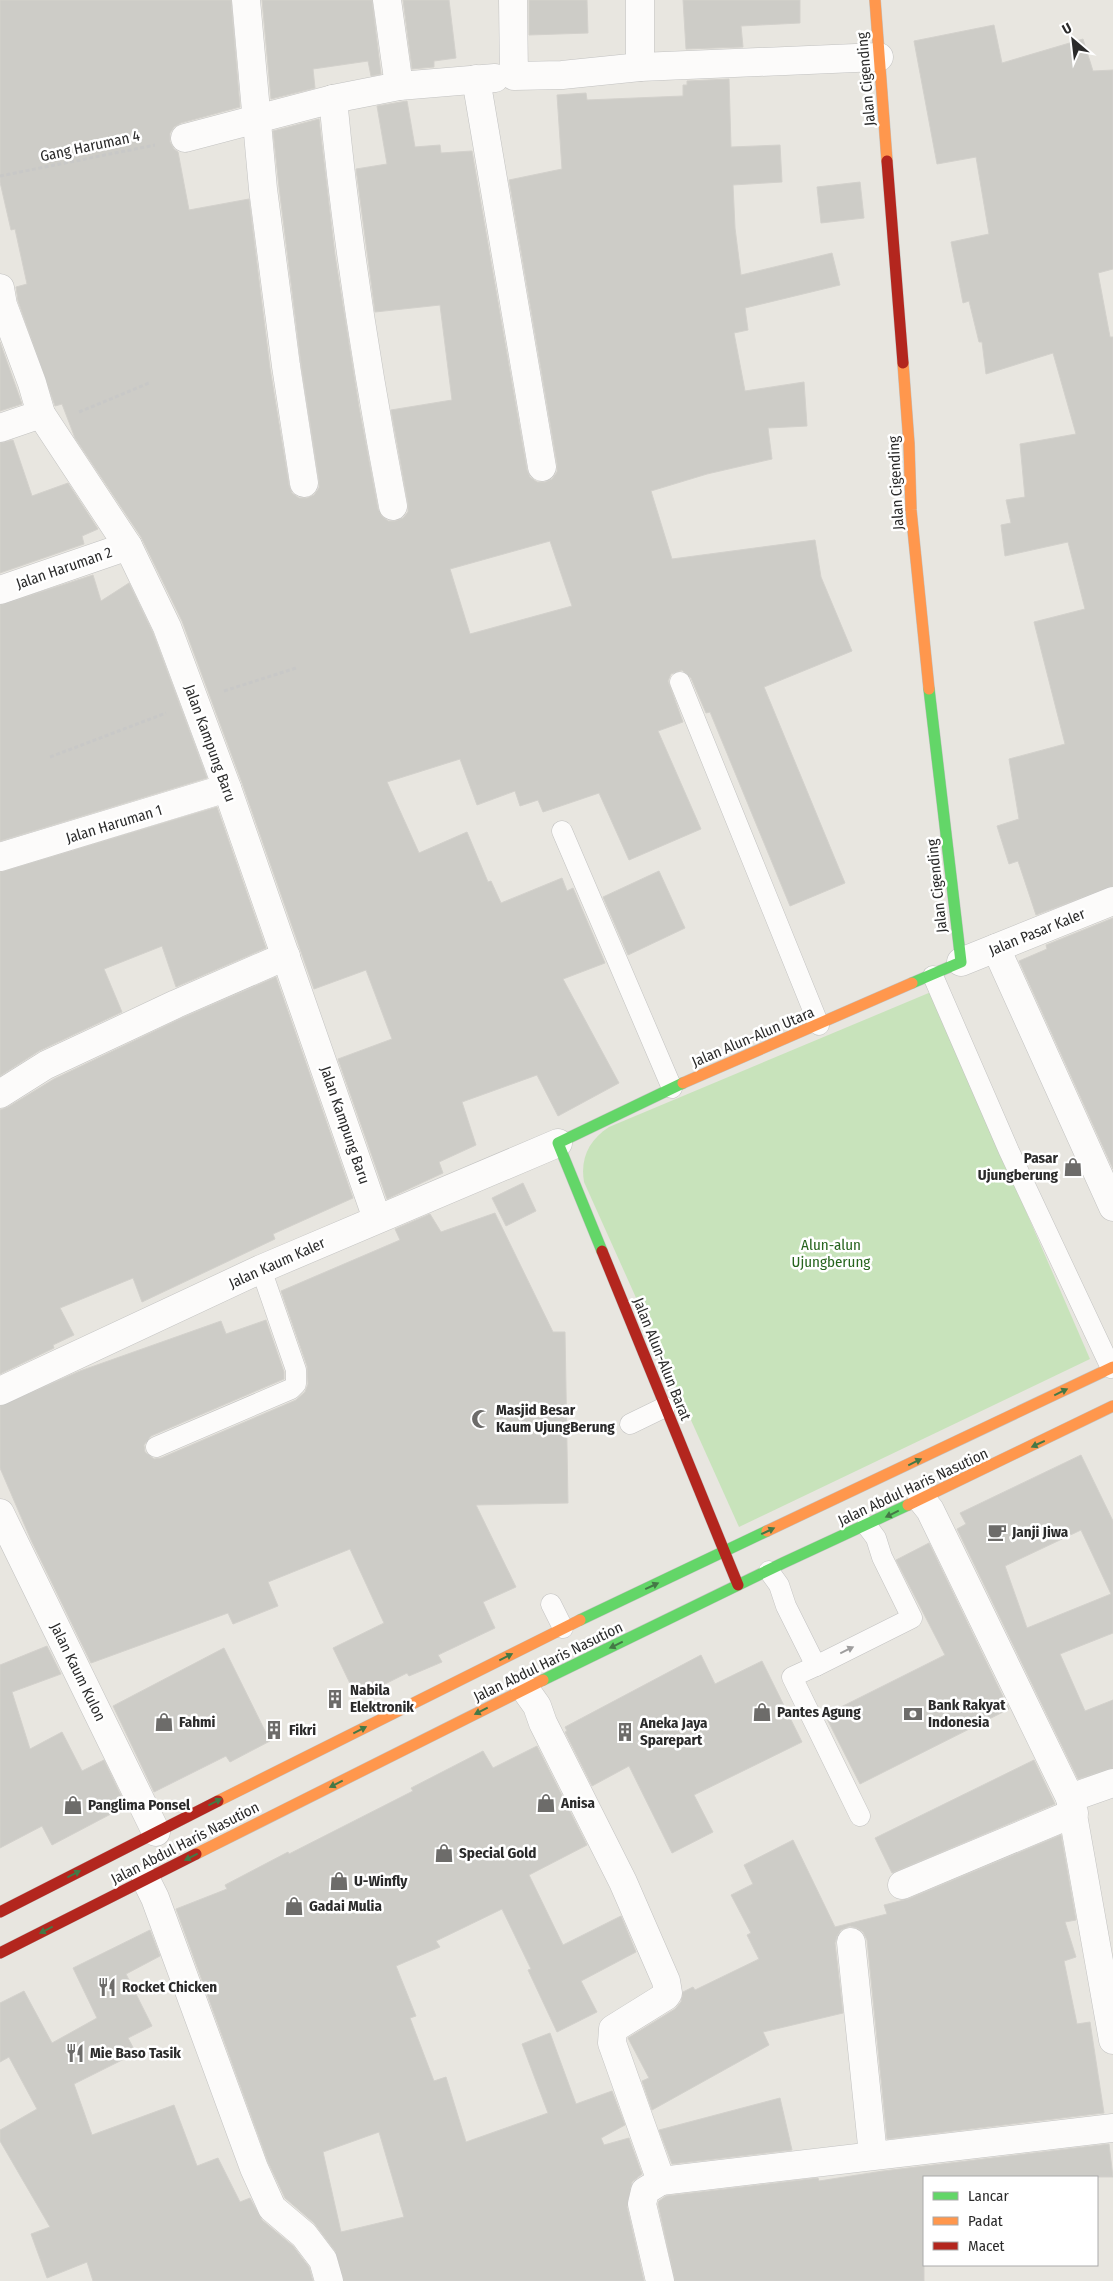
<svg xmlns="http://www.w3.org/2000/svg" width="1113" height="2281" font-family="'Fira Sans Condensed',sans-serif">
<rect width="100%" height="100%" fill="#e8e6e0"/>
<path fill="#c8e3bb" d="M931 992 1090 1359 739 1527 584 1182C580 1158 589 1140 609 1127Z"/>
<g fill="#cdccc7" stroke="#d3d1cc" fill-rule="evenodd">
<path d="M0 0H231L240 107 181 123 174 127 170 133V142L174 149 178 152 189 210 249 199 270 368 289 485 292 493 299 498H307L314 495 319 488V481L301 364 279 187 273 131 319 119 335 255 359 407 378 509 382 516 388 521H395L403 518 408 512V504L391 410 452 400 440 305 375 312 356 169 387 164 377 106 407 101 415 147 440 145 441 153 472 151 527 470 530 477 537 482H545L552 479 557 472V464L509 180 562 169 557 95 586 93 587 100 683 96V85H687V81L729 79 731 147 780 145 782 182 733 185 735 228 741 275 832 253 840 285 745 308 748 330 734 333 745 391 804 382 807 426 768 428 772 459 707 474 651 491 672 559 815 540 821 577 852 651 764 687 845 883 790 906 710 712 706 713 691 678 682 670 671 674 668 681 683 722 658 731 701 829 629 860 599 793 543 812 538 800 520 806 515 791 477 805 460 759 387 782 419 853 467 832 488 882 491 881 501 903 562 878 567 891 573 888 605 963 563 979 619 1083 558 1116 537 1075 462 1102 476 1145 439 1162 443 1173 387 1199 338 1059 392 1039 366 970 314 989 242 783 182 621 141 537 75 438 62 404 55 406 18 301 16 287 27 284 15 229 11 230 0 182ZM550 541 572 606 470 634 450 569Z"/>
<polygon points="262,0 372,0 381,74 371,76 368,61 313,69 315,88 271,99"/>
<polygon points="403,0 449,0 456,58 434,61 434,67 412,69"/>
<polygon points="529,0 587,0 588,33 529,35"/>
<polygon points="683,0 800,0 800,23 741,26 743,47 686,49"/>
<polygon points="994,25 1002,63 1083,39 1093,71 1113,70 1113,269 1098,273 1110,337 1113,337 1113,886 1036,915 1018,861 1009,864 997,826 1019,819 1009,759 1065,744 1034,622 1085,609 1068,542 1005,556 1001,525 1011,523 1006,500 1025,497 1020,444 1076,434 1053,353 986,374 982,342 979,342 969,301 963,303 951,242 989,234 976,157 937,164 914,41"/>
<polygon points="860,182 864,218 821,223 817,187"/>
<polygon points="0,342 22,404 0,411"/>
<polygon points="13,440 32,496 68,483 98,529 82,536 84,544 0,573 0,443"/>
<polygon points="93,575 101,601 129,583 153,633 207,778 0,841 0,605"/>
<polygon points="217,807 266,948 176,987 162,946 104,969 122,1012 39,1051 0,1076 0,872"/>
<polygon points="659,871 685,928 628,955 603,897"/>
<polygon points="1113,918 1113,1169 1019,961 1047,949 1046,945"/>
<polygon points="276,977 353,1198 273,1234 275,1239 142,1302 133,1278 60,1308 74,1335 53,1345 54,1348 0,1374 0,1110 8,1107 54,1079 182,1018"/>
<polygon points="523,1183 536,1211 506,1226 492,1198"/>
<polygon points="495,1213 553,1332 565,1332 568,1503 476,1505 516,1587 483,1602 495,1628 438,1655 442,1662 409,1676 407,1673 357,1698 333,1648 384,1623 350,1549 268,1582 278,1606 233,1624 228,1613 91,1663 31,1540 0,1468 0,1406 80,1371 221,1321 226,1334 266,1320 284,1372 284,1379 151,1436 144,1445 145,1452 154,1459 161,1458 296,1400 305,1392 308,1384 307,1366 281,1291 400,1240 395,1229 430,1214 441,1232"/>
<path d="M1081 1455 1113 1521V1633L1060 1654 1085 1711 1113 1700V1768L1078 1779 957 1529 966 1524 960 1513ZM1081 1530 1111 1594 1027 1628 1005 1566Z"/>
<polygon points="929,1543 1009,1709 860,1784 825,1715 945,1655 896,1560"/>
<polygon points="47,1646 61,1674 12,1692 30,1749 62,1732 82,1771 104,1760 126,1806 52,1845 42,1826 0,1848 0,1665"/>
<polygon points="224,1648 270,1741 230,1762 226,1756 154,1792 113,1706"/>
<polygon points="701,1655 715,1684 762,1661 802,1742 694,1795 713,1832 672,1853 629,1766 592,1786 565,1732 567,1731 565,1727"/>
<path d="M537 1746 587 1845 529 1875 563 1945 621 1916 636 1952 581 1981 597 2012 557 2032 528 1970 531 1969 502 1909 436 1941 440 1947 396 1966 416 2016 410 2018 434 2081 446 2077 466 2142 548 2113 522 2044 550 2033 576 2104 612 2091 625 2125 601 2138 604 2145 629 2138 642 2174 632 2182 627 2207 644 2281H344L335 2251 314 2223 285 2198 268 2162 176 1909 227 1889 225 1885 288 1852 289 1854 413 1791 411 1788 483 1751 493 1768ZM379 2132 404 2217 341 2232 323 2152Z"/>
<polygon points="1034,1760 1055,1804 892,1873 875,1838"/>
<polygon points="1061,1835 1076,1920 1065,1922 1076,1957 1064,1961 1077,2024 1090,2022 1104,2113 887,2139 867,1940 863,1932 857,1928 850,1926 841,1930 837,1936 835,1943 843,2013 763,2032 769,2045 652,2110 642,2081 649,2078 628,2038 675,2009 681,2002 683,1992 693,1987 695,1990 759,1959 747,1935 751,1933 731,1895 753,1884 744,1865 793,1840 835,1927 887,1914 884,1905 908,1899"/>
<polygon points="150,1930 160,1956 126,1974 152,2026 128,2038 136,2053 74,2084 92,2135 174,2105 197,2166 218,2158 240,2202 250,2198 262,2220 293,2246 309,2267 313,2281 93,2281 87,2262 47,2278 31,2234 50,2227 0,2141 0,2130 37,2109 9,2057 0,2062 0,2003 24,1991 52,2043 97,2018 73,1968"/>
<polygon points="780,2098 792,2150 672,2164 659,2130"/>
<polygon points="1109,2144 1113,2177 924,2177 924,2281 675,2281 658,2204 659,2201 666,2196 818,2178 819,2181 883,2171"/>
</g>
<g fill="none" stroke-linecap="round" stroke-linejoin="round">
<g stroke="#c2c2c1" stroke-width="21">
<g id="lane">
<polyline points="680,682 819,1025"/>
<polyline points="562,831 672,1088"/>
<polyline points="933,976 1009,1151 1111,1368"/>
<polyline points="630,1424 665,1407"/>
<polyline points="156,1447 291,1389 296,1384 296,1370 261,1269"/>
<polyline points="769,1571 779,1585 786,1606 816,1666 912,1618 882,1557 876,1538 867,1526"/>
<polyline points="551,1604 563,1628"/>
<polyline points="816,1666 792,1677 860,1816"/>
</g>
</g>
<g stroke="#c2c2c1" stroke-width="29">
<g id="street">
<polyline points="246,0 263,189 286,366 304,483"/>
<polyline points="387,0 399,86"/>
<polyline points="513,0 514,76 562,75 640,67 879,57"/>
<polyline points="640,0 640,67"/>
<polyline points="476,79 542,467"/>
<path d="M333 99C346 236 367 371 393 506"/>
<polyline points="185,138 333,99 399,86 495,78"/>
<polyline points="0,288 3,305 32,383 41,414 128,546 167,627 227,788 377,1219"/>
<polyline points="0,428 41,414"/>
<polyline points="0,590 128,546"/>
<polyline points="0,857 227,788"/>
<polyline points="996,948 1113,1207"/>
<polyline points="961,962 1113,901"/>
<polyline points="0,1094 46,1065 176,1004 286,956"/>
<polyline points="0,1391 261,1269 558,1143"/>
<polyline points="922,1500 930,1510 1070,1798 1113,2040"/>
<polyline points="0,1513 156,1832"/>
<polyline points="525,1689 537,1706 543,1723 623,1882 666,1981 668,1993 666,1996 613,2029 612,2043 661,2181 1113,2128"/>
<polyline points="1070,1798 1113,1783"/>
<polyline points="146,1880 155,1898 254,2168 272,2208 304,2235 323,2260 329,2281"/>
<polyline points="902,1885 1074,1813"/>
<polyline points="851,1942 873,2155"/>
<polyline points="660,2281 642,2204 645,2191 661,2181"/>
</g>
</g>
<g stroke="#c2c2c1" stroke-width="12">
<g id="fast">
<polyline points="912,983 961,962 929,689"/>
<polyline points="602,1251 558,1143 683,1083"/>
<polyline points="580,1620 767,1531"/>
<polyline points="543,1680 783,1563 908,1505"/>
</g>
</g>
<g stroke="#c2c2c1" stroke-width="12">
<g id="slow">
<polyline points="875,0 887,161"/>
<polyline points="903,363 909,444 911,510 929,689"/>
<polyline points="683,1083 912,983"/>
<polyline points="908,1505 1113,1406"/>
<polyline points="767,1531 1113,1367"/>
<polyline points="218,1801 580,1620"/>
<polyline points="196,1854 543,1680"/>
</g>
</g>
<g stroke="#c2c2c1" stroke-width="12">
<g id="jam">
<polyline points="887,161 903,363"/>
<polyline points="602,1251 738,1585"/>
<polyline points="0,1912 218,1801"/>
<polyline points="0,1953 196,1854"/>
</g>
</g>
<g stroke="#c8c8c7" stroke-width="3" stroke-dasharray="4 2.5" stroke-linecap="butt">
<polyline points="0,176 155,145"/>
<polyline points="79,412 149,383"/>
<polyline points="224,691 296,668"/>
<polyline points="50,757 166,713"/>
</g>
<use href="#lane" stroke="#fcfbfa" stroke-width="20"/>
<use href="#street" stroke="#fcfbfa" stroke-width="28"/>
<use href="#fast" stroke="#63d668" stroke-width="11"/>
<use href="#slow" stroke="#ff974d" stroke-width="11"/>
<use href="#jam" stroke="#b3261e" stroke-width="11"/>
</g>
<defs><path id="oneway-solid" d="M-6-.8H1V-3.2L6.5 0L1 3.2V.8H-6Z" transform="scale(1.25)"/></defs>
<g fill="#447846">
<use href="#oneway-solid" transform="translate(1061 1392) rotate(-26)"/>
<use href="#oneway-solid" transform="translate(1038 1444) rotate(155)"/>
<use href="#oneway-solid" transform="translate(915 1462) rotate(-26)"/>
<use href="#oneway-solid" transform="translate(892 1514) rotate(154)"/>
<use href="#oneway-solid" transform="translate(768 1531) rotate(-25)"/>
<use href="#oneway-solid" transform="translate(652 1586) rotate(-25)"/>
<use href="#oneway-solid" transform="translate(616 1645) rotate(154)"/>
<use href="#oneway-solid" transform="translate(506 1657) rotate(-27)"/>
<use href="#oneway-solid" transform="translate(481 1711) rotate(153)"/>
<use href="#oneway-solid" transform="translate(360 1730) rotate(-27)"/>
<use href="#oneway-solid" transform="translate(336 1784) rotate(153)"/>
<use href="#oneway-solid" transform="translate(215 1802) rotate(-27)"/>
<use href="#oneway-solid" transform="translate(191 1857) rotate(153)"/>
<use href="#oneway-solid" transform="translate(74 1874) rotate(-27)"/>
<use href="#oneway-solid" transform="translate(46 1930) rotate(153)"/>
</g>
<use fill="#9e9d9d" href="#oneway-solid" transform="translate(847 1650) rotate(-26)"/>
<defs>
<g id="shop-bare" transform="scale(1.5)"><path d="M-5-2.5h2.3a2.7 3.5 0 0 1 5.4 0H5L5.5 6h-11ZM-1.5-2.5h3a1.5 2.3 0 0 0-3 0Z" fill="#6d6c6a" stroke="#fff" stroke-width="2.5" paint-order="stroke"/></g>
<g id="mosque-bare" transform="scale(1.5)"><path d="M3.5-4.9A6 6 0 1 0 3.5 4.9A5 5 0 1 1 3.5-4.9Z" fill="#6d6c6a" stroke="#fff" stroke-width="2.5" paint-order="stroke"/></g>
<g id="cafe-bare" transform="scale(1.5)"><path d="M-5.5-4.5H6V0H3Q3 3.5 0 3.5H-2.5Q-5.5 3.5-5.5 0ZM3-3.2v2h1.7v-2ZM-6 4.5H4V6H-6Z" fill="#6d6c6a" stroke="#fff" stroke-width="2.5" paint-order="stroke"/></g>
<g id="building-bare" transform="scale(1.5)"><path d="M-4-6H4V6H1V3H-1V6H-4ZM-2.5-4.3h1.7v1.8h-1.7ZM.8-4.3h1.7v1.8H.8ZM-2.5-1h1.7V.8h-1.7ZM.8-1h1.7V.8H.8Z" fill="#6d6c6a" stroke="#fff" stroke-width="2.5" paint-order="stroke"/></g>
<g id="bank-bare" transform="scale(1.5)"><path d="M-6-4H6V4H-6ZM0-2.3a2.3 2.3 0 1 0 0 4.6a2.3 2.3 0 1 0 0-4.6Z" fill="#6d6c6a" stroke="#fff" stroke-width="2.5" paint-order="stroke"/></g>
<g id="restaurant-bare" transform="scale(1.5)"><path d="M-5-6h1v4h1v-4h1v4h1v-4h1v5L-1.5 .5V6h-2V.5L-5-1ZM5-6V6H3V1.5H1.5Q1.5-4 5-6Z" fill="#6d6c6a" stroke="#fff" stroke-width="2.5" paint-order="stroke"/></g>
</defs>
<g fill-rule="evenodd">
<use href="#shop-bare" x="1073" y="1167"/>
<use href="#mosque-bare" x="481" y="1419"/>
<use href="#cafe-bare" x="997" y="1532"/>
<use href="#building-bare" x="335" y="1699"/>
<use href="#shop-bare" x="762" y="1712"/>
<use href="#bank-bare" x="913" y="1714"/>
<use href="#shop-bare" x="164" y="1722"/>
<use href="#building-bare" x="274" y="1730"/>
<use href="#building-bare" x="625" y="1732"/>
<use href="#shop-bare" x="546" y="1803"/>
<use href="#shop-bare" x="73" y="1805"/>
<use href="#shop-bare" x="444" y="1853"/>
<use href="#shop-bare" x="339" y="1881"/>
<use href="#shop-bare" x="294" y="1906"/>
<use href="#restaurant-bare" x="107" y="1987"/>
<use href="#restaurant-bare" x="75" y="2053"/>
</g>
<g text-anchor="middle" stroke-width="5" stroke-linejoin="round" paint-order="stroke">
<g font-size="15" fill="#2b2b2b" stroke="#fff">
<text transform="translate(866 79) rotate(-95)" y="5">Jalan Cigending</text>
<text transform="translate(90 146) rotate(-12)" y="5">Gang Haruman 4</text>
<text transform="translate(896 483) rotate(-93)" y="5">Jalan Cigending</text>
<text transform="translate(64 568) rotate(-19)" y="5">Jalan Haruman 2</text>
<text transform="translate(210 743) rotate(70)" y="5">Jalan Kampung Baru</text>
<text transform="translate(114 824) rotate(-17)" y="5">Jalan Haruman 1</text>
<text transform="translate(937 886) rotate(-96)" y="5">Jalan Cigending</text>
<text transform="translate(1037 932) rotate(-22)" y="5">Jalan Pasar Kaler</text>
<text transform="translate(753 1037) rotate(-23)" y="5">Jalan Alun-Alun Utara</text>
<text transform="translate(345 1125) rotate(71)" y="5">Jalan Kampung Baru</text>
<text transform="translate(277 1263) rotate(-24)" y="5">Jalan Kaum Kaler</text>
<text transform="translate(662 1359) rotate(68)" y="5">Jalan Alun-Alun Barat</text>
<text transform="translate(913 1487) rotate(-25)" y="5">Jalan Abdul Haris Nasution</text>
<text transform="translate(548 1662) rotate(-26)" y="5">Jalan Abdul Haris Nasution</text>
<text transform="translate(78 1672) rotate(64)" y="5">Jalan Kaum Kulon</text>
<text transform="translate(185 1843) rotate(-27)" y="5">Jalan Abdul Haris Nasution</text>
</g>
<g font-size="15" font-weight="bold" fill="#2b2b2b" stroke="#fff" text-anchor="start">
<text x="1058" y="1163" text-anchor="end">Pasar<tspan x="1058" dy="17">Ujungberung</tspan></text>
<text x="496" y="1415">Masjid Besar<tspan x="496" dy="17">Kaum UjungBerung</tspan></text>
<text x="1012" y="1537">Janji Jiwa</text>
<text x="350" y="1695">Nabila<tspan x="350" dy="17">Elektronik</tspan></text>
<text x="928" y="1710">Bank Rakyat<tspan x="928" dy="17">Indonesia</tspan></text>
<text x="777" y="1717">Pantes Agung</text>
<text x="179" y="1727">Fahmi</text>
<text x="640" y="1728">Aneka Jaya<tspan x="640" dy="17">Sparepart</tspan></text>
<text x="289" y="1735">Fikri</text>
<text x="561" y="1808">Anisa</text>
<text x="88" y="1810">Panglima Ponsel</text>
<text x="459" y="1858">Special Gold</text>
<text x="354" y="1886">U-Winfly</text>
<text x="309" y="1911">Gadai Mulia</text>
<text x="122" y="1992">Rocket Chicken</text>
<text x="90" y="2058">Mie Baso Tasik</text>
</g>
<g font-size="15" fill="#27651e" stroke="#fff">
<text x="831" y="1250">Alun-alun<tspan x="831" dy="17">Ujungberung</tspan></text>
</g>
</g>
<rect x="923" y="2176" width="175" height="90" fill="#ffffff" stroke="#aaaaaa"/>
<rect x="933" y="2192" width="25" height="8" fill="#63d668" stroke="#aaaaaa"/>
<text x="968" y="2201" font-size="15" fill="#2b2b2b">Lancar</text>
<rect x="933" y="2217" width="25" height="8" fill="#ff974d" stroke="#aaaaaa"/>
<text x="968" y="2226" font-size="15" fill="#2b2b2b">Padat</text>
<rect x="933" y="2242" width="25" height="8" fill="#b3261e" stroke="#aaaaaa"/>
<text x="968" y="2251" font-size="15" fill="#2b2b2b">Macet</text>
<g transform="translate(1073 40) rotate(332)" stroke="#ffffff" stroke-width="4" paint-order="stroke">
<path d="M0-4L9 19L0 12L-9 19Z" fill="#2b2b2b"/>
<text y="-8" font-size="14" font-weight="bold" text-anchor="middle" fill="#2b2b2b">U</text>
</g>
</svg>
